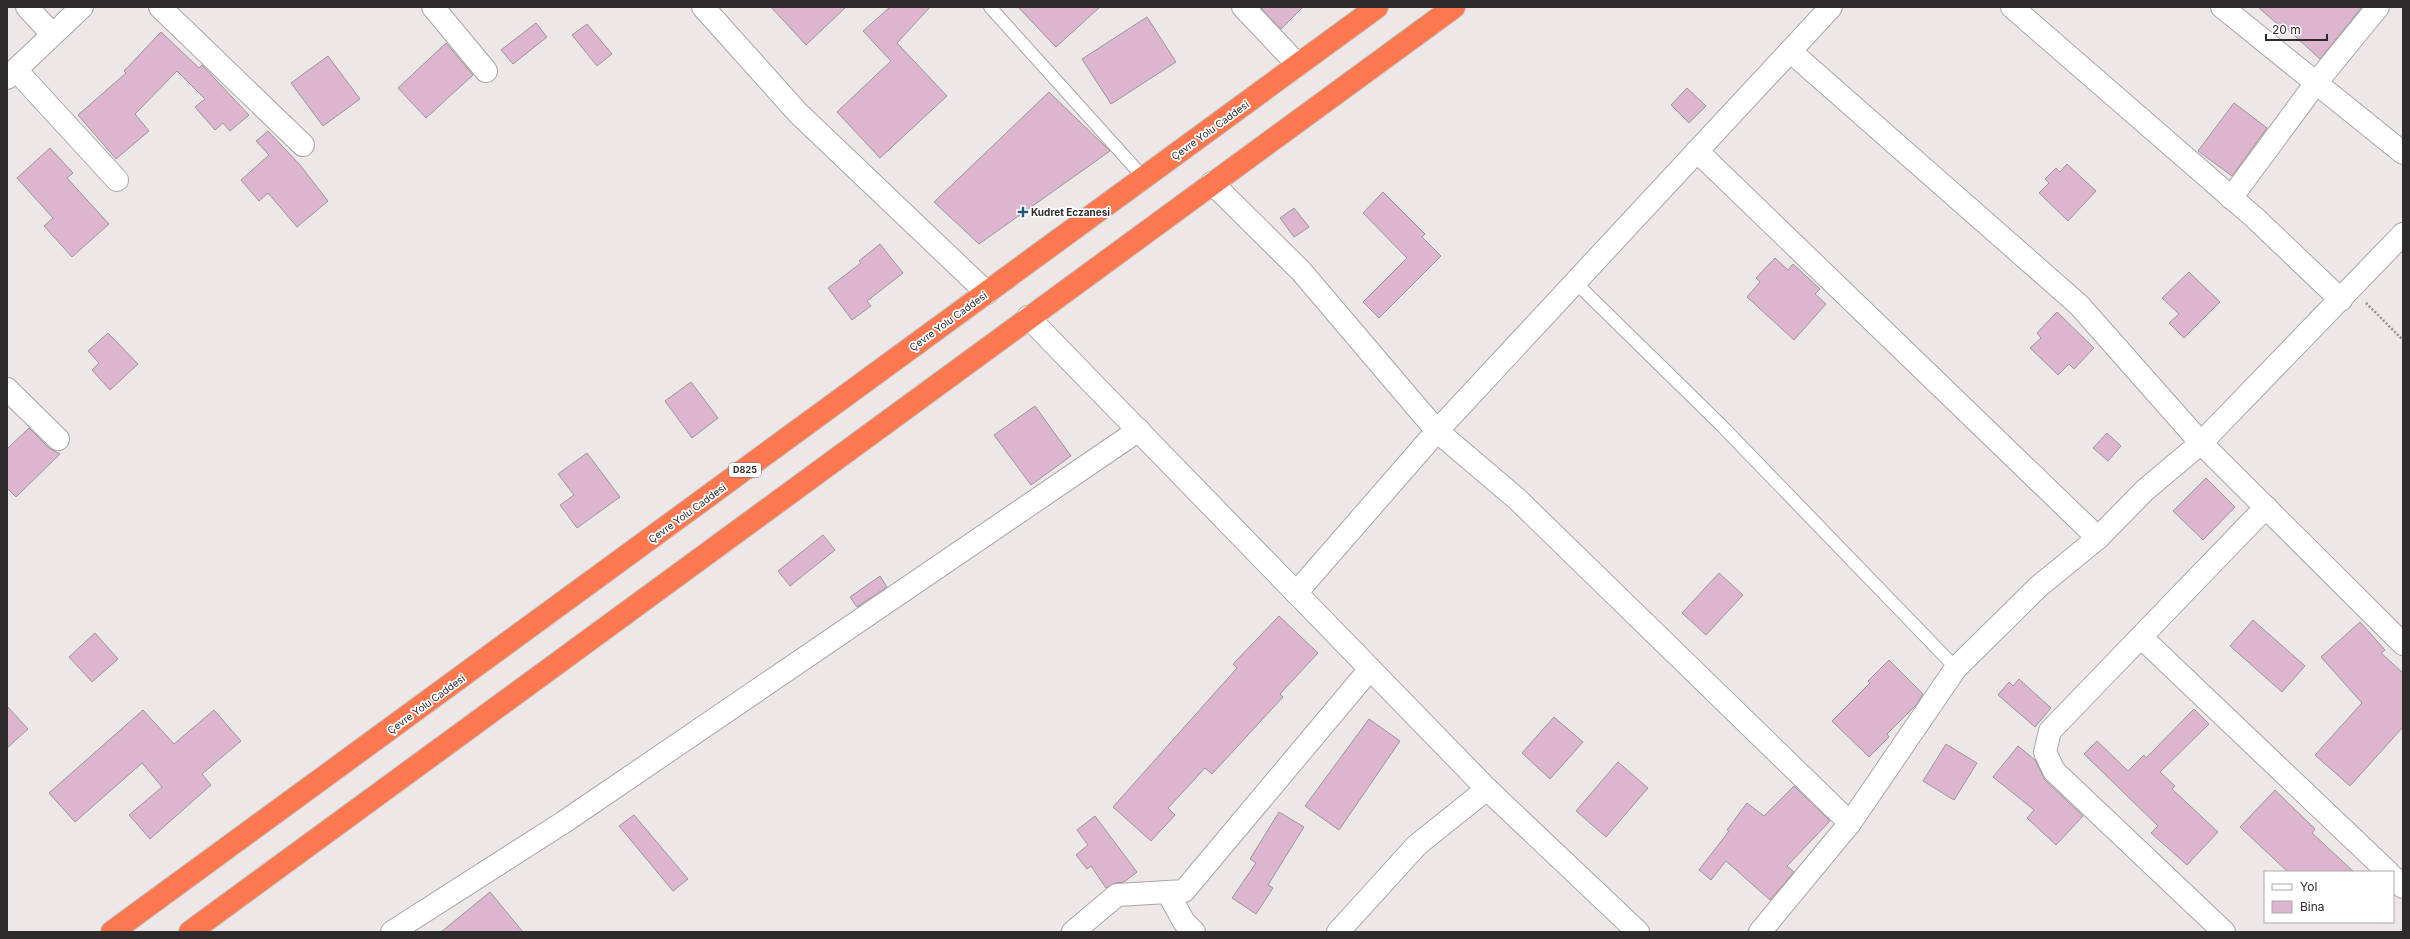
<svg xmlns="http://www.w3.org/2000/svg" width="2410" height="939" font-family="Inter,sans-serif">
<rect width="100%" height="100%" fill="#eee7e8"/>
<g fill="#ddb5ce" stroke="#9b9699">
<polygon points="771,7 846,7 806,45"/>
<polygon points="890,7 930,7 897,43 947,96 880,158 837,112 891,61 863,31"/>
<polygon points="1018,7 1100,7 1056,47"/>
<polygon points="1260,7 1303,7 1281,29"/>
<polygon points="2258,7 2362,7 2320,59 2285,27 2283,29"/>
<polygon points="1147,17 1176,62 1111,104 1082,59"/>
<polygon points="536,23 547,37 513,64 501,50"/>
<polygon points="587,24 612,54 597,66 572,35"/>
<polygon points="161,32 199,68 202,65 249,115 230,131 223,123 215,130 195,107 205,99 177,71 135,114 149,131 116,159 78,115 126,73 124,71"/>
<polygon points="446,43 473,75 426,118 398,88"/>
<polygon points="328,56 360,99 323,126 291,83"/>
<polygon points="1687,88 1706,106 1689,123 1671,105"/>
<polygon points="1049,92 1110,151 979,244 934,202"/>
<polygon points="2234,103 2267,128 2232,176 2198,151"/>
<polygon points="268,131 300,165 328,201 297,227 268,193 259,201 241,180 269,155 256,141"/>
<polygon points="50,148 73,173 67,178 109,224 72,257 44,226 53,218 17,178"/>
<polygon points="2067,164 2096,191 2068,221 2039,193 2049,183 2045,179 2056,168 2060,172"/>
<polygon points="1383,192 1425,234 1422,237 1441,256 1379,318 1363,302 1407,258 1363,213"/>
<polygon points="1294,208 1309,227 1294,237 1280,218"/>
<polygon points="880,244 903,273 867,301 871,306 852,320 828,288 861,263 859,261"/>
<polygon points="1775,258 1788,270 1793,264 1820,289 1815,294 1826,304 1794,340 1747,297 1760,282 1756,278"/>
<polygon points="2189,272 2220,302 2184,338 2169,323 2179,314 2162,298"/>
<polygon points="2057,312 2094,348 2074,369 2069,364 2058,375 2030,348 2041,338 2037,333"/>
<polygon points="108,333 138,364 110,390 92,370 99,363 88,351"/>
<polygon points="691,382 718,418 692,438 665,401"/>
<polygon points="1035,406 1071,456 1031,485 994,435"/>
<polygon points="29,428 49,448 60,454 16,497 7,488 7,449"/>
<polygon points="2107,433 2121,446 2108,461 2093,448"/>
<polygon points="587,453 620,497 577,528 560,505 574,495 558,474"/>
<polygon points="2206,478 2235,507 2203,540 2173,511"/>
<polygon points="823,535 835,550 790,586 778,571"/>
<polygon points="1719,573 1743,595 1706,635 1682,613"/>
<polygon points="880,576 887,587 857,607 850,597"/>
<polygon points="1279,616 1318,653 1280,694 1283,697 1212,774 1205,768 1168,808 1175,815 1151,841 1113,807 1237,668 1233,664"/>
<polygon points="2253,620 2305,666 2282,692 2230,646"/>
<polygon points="2360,622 2385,650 2381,653 2403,673 2403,727 2350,786 2315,755 2362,703 2321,657"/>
<polygon points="95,633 118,659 92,682 69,657"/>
<polygon points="1889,660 1923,694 1916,705 1887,734 1889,737 1869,757 1832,721 1870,683 1868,681"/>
<polygon points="2019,679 2051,708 2035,727 1998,695 2009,682 2013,686"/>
<polygon points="7,706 28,729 7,748"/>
<polygon points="2194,709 2209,724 2160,772 2175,786 2172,789 2218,832 2187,865 2151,833 2158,826 2084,754 2097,741 2128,771 2144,755 2146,758"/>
<polygon points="143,710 174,744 214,710 241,741 202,774 211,785 150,839 129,815 162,787 142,763 75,822 49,793"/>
<polygon points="1554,717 1583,742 1550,779 1522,753"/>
<polygon points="1369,719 1400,741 1339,830 1305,806"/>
<polygon points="1946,744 1977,763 1954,800 1923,781"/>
<polygon points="2018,746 2035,760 2045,780 2083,816 2056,845 2027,818 2034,810 1993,777"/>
<polygon points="1618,762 1648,788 1606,837 1576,811"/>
<polygon points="1794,786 1830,821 1787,866 1794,872 1770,900 1726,861 1711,880 1699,870 1729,831 1727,830 1747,803 1764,816"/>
<polygon points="2275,790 2315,829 2312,833 2354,872 2288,872 2240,827"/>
<polygon points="1279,812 1304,827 1268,885 1273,888 1256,914 1232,898 1256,863 1250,859"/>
<polygon points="634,815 688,879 673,891 619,826"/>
<polygon points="1095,816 1137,872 1124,882 1116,883 1106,888 1091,866 1087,869 1076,855 1088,845 1077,830"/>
<polygon points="490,892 523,932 441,932"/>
</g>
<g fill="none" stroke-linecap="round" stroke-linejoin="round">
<g stroke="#aaa5a5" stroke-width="14">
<g id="lane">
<polyline points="990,7 1144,178"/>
<polyline points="1575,282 1720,424 1956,668"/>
</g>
</g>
<g stroke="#aaa5a5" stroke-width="24">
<g id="street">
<polyline points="27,7 52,34"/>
<polyline points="160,7 303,145"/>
<polyline points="433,7 486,71"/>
<polyline points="703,7 798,113 987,293"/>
<polyline points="1243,7 1298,65"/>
<polyline points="2012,7 2255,218 2341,300"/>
<polyline points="2222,7 2403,153"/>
<polyline points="1790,51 2079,305 2201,443 2403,644"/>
<polyline points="16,70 117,180"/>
<polyline points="7,78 82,7"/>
<polyline points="1697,151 2098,538"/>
<polyline points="1212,183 1301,271 1437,431 1517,499 1850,823"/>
<polyline points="2231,198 2316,83 2378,7"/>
<polyline points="1028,317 1487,789 1638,932"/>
<polyline points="7,389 58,439"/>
<polyline points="1296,593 1437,431 1831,7"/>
<polyline points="2141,637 2388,872"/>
<polyline points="2393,877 2403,887"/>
<polyline points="1168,893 1184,922 1194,932"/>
<polyline points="392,932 564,822 1139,430"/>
<polyline points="1073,932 1117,895 1184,891 1370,669"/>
<polyline points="1338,932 1417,845 1487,789"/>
<polyline points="1760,932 1850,823 1956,668 2038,587 2098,538 2145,490 2201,443 2403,234"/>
<polyline points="2224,932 2054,771 2045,752 2050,731 2266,507"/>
</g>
</g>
<g stroke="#c4c4c4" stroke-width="24">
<g id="highway">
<polyline points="112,932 1377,7"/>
<polyline points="190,932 1454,7"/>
</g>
</g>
<polyline stroke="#938e8f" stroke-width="2.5" stroke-dasharray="2 2" stroke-linecap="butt" points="2366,303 2403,340"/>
<use href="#lane" stroke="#fff" stroke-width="12"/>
<use href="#street" stroke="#fff" stroke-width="22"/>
<use href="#highway" stroke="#fd774f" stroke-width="22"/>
</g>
<path fill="#205d75" stroke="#fff" stroke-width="1.5" d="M1021 206h4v4h4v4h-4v4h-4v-4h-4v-4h4z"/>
<g text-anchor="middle" stroke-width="3.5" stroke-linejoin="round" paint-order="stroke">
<rect fill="#fff" stroke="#6d6b6b" stroke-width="1" x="729" y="463" width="32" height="14" rx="3"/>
<g font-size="9" font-weight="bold" fill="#2e2b2c">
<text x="745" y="473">D825</text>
</g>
<g font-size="10" fill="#2e2b2c" stroke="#fff">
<text transform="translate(1210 130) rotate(-36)" y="4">Çevre Yolu Caddesi</text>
<text transform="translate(948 321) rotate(-36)" y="4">Çevre Yolu Caddesi</text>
<text transform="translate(687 513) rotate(-36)" y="4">Çevre Yolu Caddesi</text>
<text transform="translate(426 704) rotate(-36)" y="4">Çevre Yolu Caddesi</text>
</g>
<g font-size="10" font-weight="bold" fill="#2e2b2c" stroke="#fff" text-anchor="start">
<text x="1031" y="216">Kudret Eczanesi</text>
</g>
</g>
<rect width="2410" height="939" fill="none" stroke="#2e2b2c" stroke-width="16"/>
<rect x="2264" y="871" width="130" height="52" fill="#ffffff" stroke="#abaaab"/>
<rect x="2272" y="884" width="20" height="6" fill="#ffffff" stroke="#abaaab"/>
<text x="2300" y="891" font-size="12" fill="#2e2b2c">Yol</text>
<rect x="2272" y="901" width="20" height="12" fill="#ddb5ce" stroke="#abaaab"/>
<text x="2300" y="911" font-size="12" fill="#2e2b2c">Bina</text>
<path d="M2266 34v6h61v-6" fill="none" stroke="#2e2b2c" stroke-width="2"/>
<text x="2272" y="34" font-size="12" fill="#2e2b2c" stroke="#ffffff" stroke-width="3" paint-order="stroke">20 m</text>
</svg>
